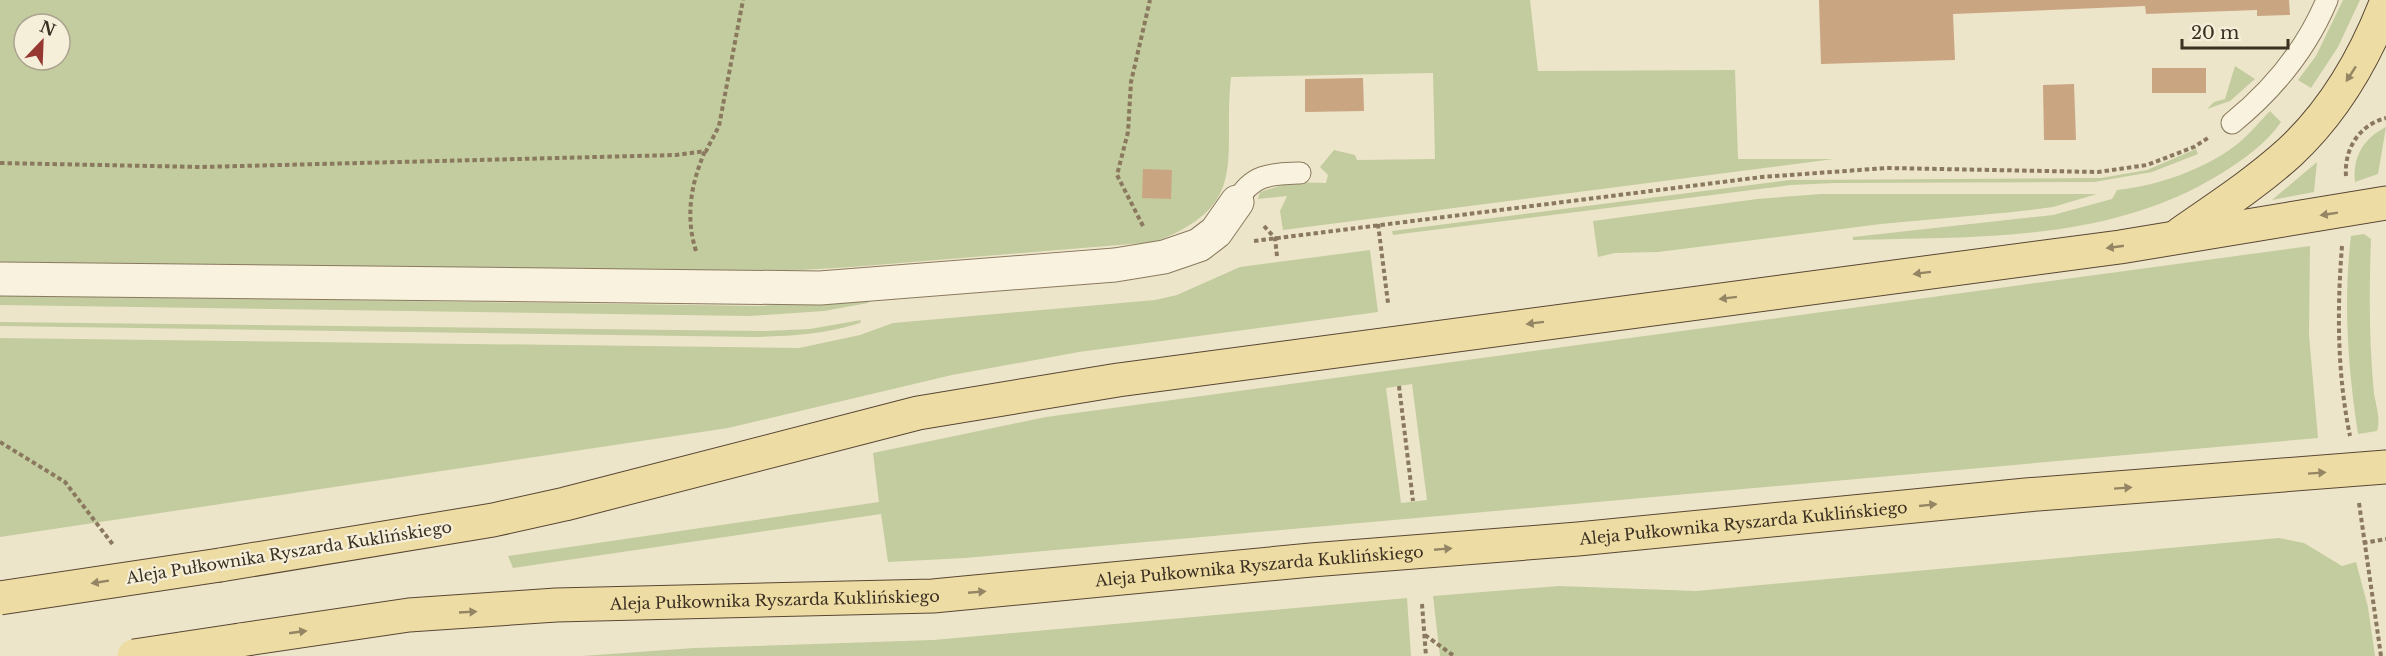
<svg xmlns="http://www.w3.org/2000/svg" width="2386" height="656" font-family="'Libre Baskerville',serif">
<rect width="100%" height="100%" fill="#ede5ca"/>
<g fill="#c3cc9e" fill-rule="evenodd">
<path d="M0 0H1530L1538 71 1735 70 1738 159H1834L1283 230 1280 211 1287 196 1258 199 1260 192 1293 182 1326 183 1328 175 1320 167 1334 150 1355 155 1357 160 1435 159 1433 73 1231 77C1222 159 1252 205 1155 242L852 267 734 274 0 262ZM24 24H60V60H24Z"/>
<polygon points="2343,0 2360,0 2338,47 2311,88 2298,80 2316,56"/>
<polygon points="2235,66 2255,79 2230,101 2207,109 2214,102 2225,99"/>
<path d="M2270 111 2281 122C2266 144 2244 159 2222 173 2112 242 1978 237 1853 240V237L2053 215 2112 199 2117 190C2158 186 2209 168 2241 141 2251 132 2260 121 2270 111Z"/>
<path d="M2386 127 2378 174 2355 182C2352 157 2364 138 2386 127Z"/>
<polygon points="2196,149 2198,154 2152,172 2094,182 1835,183 1791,185 1393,235 1392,231 1789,180 2101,178 2147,170"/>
<polygon points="2317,162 2314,192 2272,200"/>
<polygon points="1821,194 2097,194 2053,207 2013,212 1881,224 1658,252 1615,253 1598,257 1593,221 1757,199"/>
<path d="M2364 234 2371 239C2369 291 2369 342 2374 394 2376 405 2381 420 2377 431L2358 434C2348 369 2343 302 2351 236Z"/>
<path d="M2310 246 2309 335 2318 438 965 558 888 562 881 514 513 568 508 556 879 502 873 453 1046 417ZM1412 384 1427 500 1401 503 1386 388Z"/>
<polygon points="1370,250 1378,312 1079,352 952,375 728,428 0,537 0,338 799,348 860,335 893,323 1155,300 1177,295 1240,267"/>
<polygon points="0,295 760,306 871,298 868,303 824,311 749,316 0,305"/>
<path d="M861 320 860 323C825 334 792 336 756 337L0 326V322L765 331 810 329Z"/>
<polygon points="2279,538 2304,543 2342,566 2356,562 2368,607 2375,656 1440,656 1433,596 1559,586 1696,591"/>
<polygon points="1407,598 1411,656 582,656 694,648 933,640"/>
</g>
<g fill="#caa582">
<polygon points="1819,0 2289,0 2290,15 2257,16 2257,10 2146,14 2145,6 1953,14 1955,60 1821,64"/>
<rect x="2152" y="68" width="54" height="25"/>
<polygon points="1363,78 1364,111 1305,112 1305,79"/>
<polygon points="2074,84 2076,140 2044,140 2043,85"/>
<polygon points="1143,169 1172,170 1171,199 1142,198"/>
</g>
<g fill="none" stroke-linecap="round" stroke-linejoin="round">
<g stroke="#8a795f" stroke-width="23">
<g id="lane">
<path d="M2232 123C2274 89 2306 50 2327 0"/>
<path d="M1237 202C1251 174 1271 174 1300 173"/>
</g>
</g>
<g stroke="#8a795f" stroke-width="35">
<polyline id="street" points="0,279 820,288 1115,265 1164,257 1199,245 1216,232 1237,202"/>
</g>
<g stroke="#584733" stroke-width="35">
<g id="primary">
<path d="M2180 234C2217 208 2256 183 2290 152 2333 112 2365 57 2386 3"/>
<polyline points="220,565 493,520 565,504 918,413 1118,380 2120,247 2386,203"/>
<path id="s1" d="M240 640 409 615 556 605 933 596 1311 560 1578 539 2026 495 2386 467"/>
</g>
</g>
<g stroke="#8a795f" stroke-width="4" stroke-dasharray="4.5 3" stroke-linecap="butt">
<polyline points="0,163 201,167 676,155 706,151 719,126 743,0"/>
<path d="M2346 176C2344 149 2359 125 2386 118"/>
<polyline points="1378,224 1388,303"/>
<polyline points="1143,226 1117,175 1128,132 1131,82 1150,0"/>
<polyline points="1264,226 1275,238 1277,256"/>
<polyline points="1254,241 1762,177 1887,168 2098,172 2147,165 2194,147 2208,138"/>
<path d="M2342 246C2337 309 2337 373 2350 436"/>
<path d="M696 251C685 216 691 184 705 151"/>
<polyline points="1399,386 1413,501"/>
<polyline points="0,442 65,482 114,546"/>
<polyline points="2359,503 2381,656"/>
<polyline points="2363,543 2386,539"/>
<polyline points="1422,604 1426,656"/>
<polyline points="1425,635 1454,656"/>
</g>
<use href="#lane" stroke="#f8f2de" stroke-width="21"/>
<use href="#street" stroke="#f8f2de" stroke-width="33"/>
<use href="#primary" stroke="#eedca5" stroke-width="33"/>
<g stroke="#584733" stroke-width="35" stroke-linecap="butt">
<g id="primary-bridge">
<polyline points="0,598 220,565"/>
<polyline points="134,656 240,640"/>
</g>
</g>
<use href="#primary-bridge" stroke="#eedca5" stroke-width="33"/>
</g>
<defs><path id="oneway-solid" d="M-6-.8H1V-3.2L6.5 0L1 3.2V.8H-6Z" transform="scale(1.5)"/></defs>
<g fill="#948664">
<use href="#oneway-solid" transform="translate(2351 74) rotate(123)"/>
<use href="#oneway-solid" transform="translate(2329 214) rotate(171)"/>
<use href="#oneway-solid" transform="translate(2115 247) rotate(172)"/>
<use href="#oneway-solid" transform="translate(1922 273) rotate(173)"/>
<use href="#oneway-solid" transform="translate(1728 298) rotate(173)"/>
<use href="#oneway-solid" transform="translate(1535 323) rotate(173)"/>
<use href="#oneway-solid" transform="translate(2317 473) rotate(-4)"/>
<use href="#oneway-solid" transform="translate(2123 488) rotate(-4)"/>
<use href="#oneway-solid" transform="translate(1928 505) rotate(-6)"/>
<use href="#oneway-solid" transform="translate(1443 549) rotate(-5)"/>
<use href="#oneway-solid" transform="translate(100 582) rotate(171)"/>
<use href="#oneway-solid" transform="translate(977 592) rotate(-5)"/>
<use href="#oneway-solid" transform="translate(468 612) rotate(-3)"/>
<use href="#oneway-solid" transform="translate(298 632) rotate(-8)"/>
</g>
<g text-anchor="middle" stroke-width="4.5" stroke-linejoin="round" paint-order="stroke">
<g font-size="16" fill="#3b3022" stroke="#f5efda">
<text dy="6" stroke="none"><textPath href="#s1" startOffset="1509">Aleja Pułkownika Ryszarda Kuklińskiego</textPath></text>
<text transform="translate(289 552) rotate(-9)" y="6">Aleja Pułkownika Ryszarda Kuklińskiego</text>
<text dy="6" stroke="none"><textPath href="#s1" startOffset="1023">Aleja Pułkownika Ryszarda Kuklińskiego</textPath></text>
<text dy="6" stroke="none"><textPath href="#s1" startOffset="537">Aleja Pułkownika Ryszarda Kuklińskiego</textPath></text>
</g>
</g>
<g transform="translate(42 42) rotate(23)"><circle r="28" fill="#f5efda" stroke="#aba390" stroke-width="1.5"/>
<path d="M0-4.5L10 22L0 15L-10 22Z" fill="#963831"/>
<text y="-9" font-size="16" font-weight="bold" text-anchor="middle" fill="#3b3022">N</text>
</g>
<path d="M2182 39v9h106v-9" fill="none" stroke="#3b3022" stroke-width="3"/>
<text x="2191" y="39" font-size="18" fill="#3b3022" stroke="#f5efda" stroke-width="4.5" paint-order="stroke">20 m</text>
</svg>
